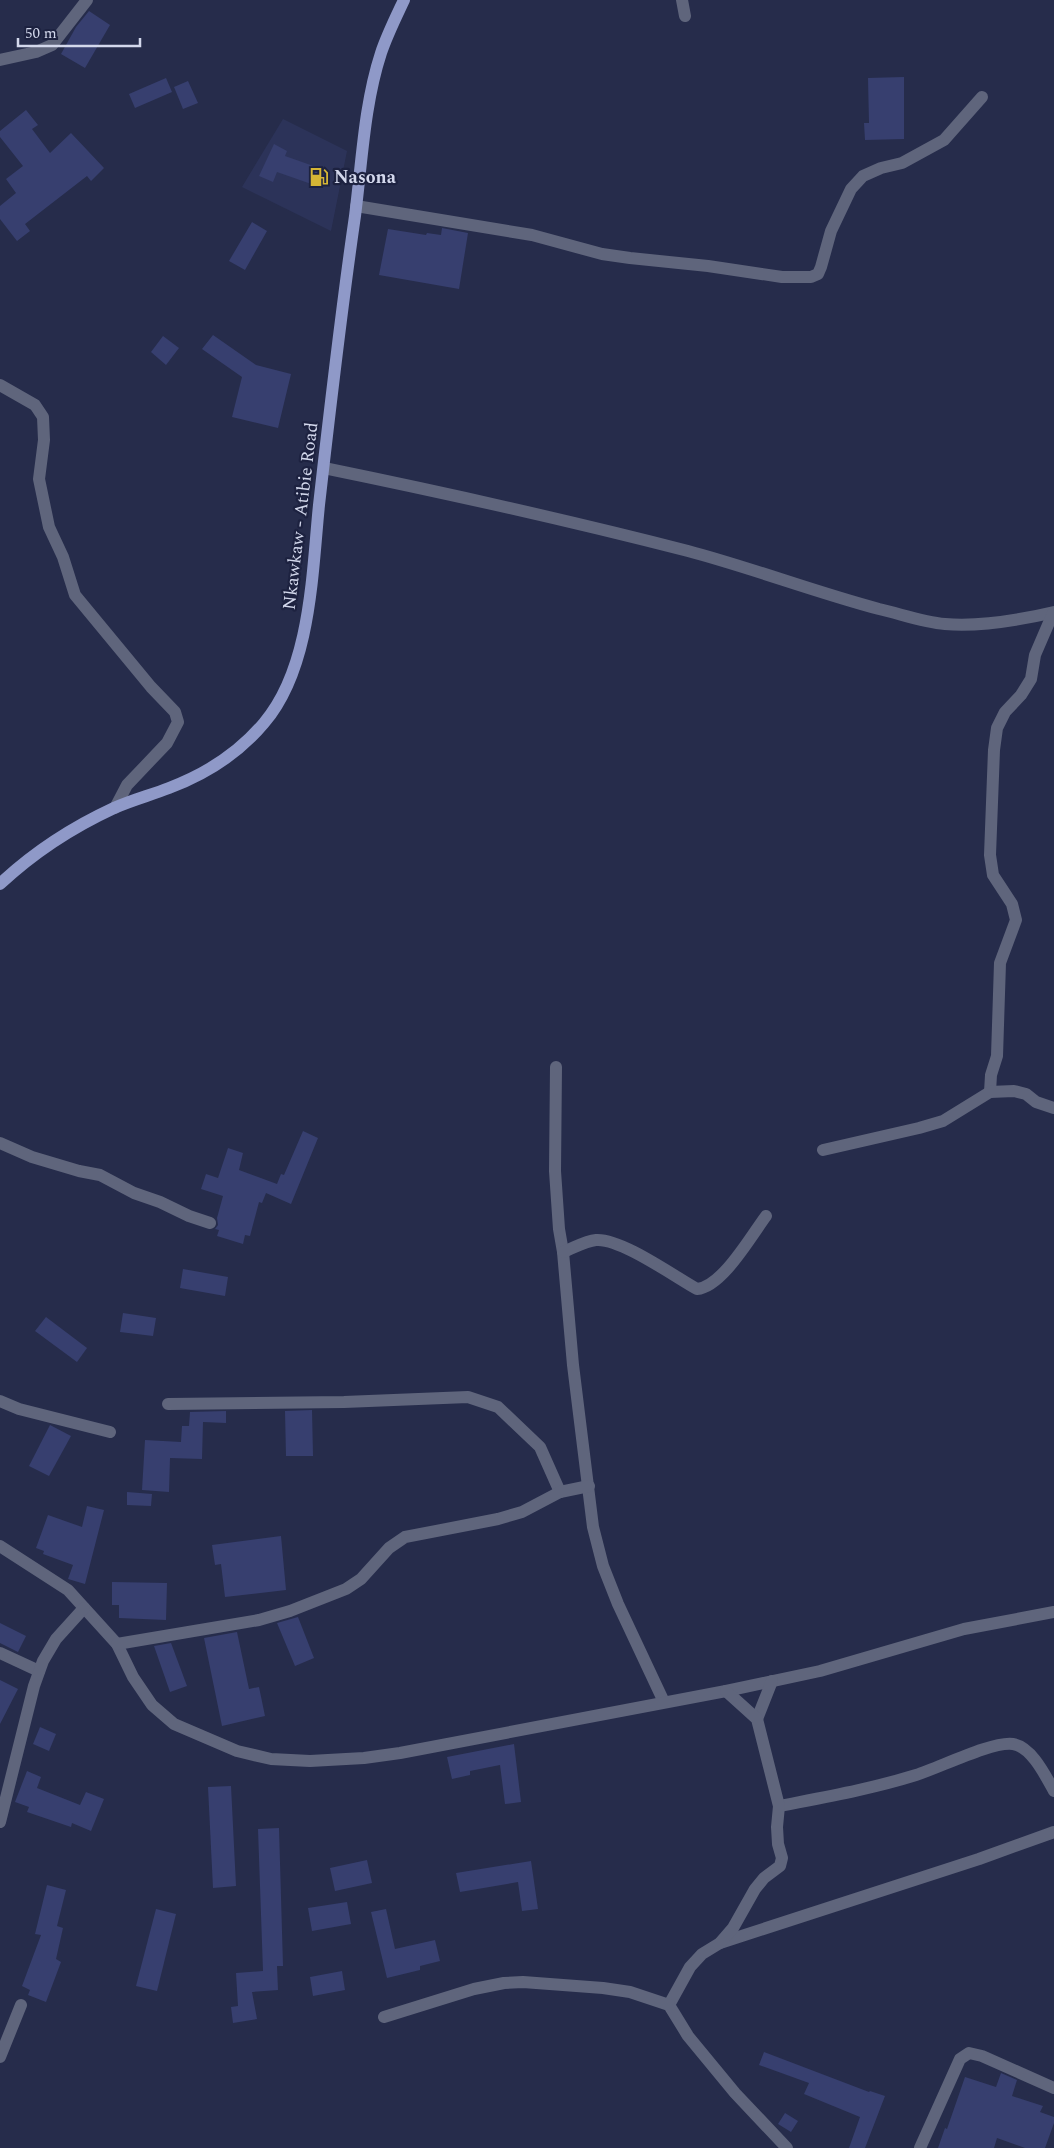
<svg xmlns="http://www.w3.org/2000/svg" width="1054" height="2148" font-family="Spectral,serif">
<rect width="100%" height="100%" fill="#262c4b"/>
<polygon fill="#2c3359" points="283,119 347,151 331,231 242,187"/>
<g fill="#373f6f">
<polygon points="89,11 110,25 85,68 61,54 76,27"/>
<polygon points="904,77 904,139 865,140 864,123 869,123 868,78"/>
<polygon points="166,78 172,92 135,108 129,94"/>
<polygon points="188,81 198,103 183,109 174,87"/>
<polygon points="26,110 38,125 32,129 50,153 71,133 104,168 91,181 87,176 25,224 30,231 17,241 0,219 0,206 16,193 6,179 23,166 0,137 0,131"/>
<polygon points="274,144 287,151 285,156 322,169 317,186 277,172 273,182 259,176"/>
<polygon points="252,222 267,231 245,270 229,261"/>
<polygon points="442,228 468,233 459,289 379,275 388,229 426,235 427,233 441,235"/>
<polygon points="213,335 256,365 291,374 278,428 232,417 242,377 202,349"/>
<polygon points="163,336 179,348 166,365 151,352"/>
<polygon points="303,1131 318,1138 291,1204 266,1193 262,1203 259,1202 250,1236 245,1235 243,1244 217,1236 219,1230 215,1229 218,1225 217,1218 223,1196 201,1189 206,1174 218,1178 228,1148 243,1153 239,1170 277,1184 281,1174 284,1175"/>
<polygon points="183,1269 228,1277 225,1296 180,1288"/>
<polygon points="123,1313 156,1318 153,1336 120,1332"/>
<polygon points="46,1317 87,1348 77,1362 35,1331"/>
<polygon points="312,1410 313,1456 286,1456 285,1411"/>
<polygon points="226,1411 226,1423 203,1422 202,1459 170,1458 169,1492 142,1490 145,1440 181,1442 182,1426 189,1426 190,1412"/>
<polygon points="50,1425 71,1436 49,1476 29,1466"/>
<polygon points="127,1492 152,1494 151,1506 127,1505"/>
<polygon points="87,1506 104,1510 85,1584 68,1579 73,1565 43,1554 44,1551 36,1548 48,1515 82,1527"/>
<polygon points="281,1536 286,1590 225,1597 221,1564 215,1565 212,1545"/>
<polygon points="112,1582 167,1583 166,1620 119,1618 119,1605 112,1605"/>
<polygon points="298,1617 314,1658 295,1666 277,1623"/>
<polygon points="0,1623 26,1636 18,1652 0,1643"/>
<polygon points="237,1632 249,1689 259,1687 265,1716 222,1726 204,1638"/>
<polygon points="171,1643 187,1686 170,1692 154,1646"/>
<polygon points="0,1680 18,1689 0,1724"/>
<polygon points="40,1727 56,1734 49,1751 33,1744"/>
<polygon points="514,1744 521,1802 505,1804 500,1765 470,1771 470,1775 452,1779 447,1757"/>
<polygon points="27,1771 41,1777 37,1788 80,1805 86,1792 104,1799 91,1831 72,1823 71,1827 27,1812 29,1807 15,1802"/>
<polygon points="231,1786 236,1886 213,1888 208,1787"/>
<polygon points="279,1828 283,1966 277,1966 278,1990 252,1992 257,2019 233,2023 231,2007 238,2006 236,1973 263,1971 258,1829"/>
<polygon points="367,1860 372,1883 335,1891 330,1868"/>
<polygon points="531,1861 538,1909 522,1911 518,1882 460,1892 456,1873"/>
<polygon points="47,1885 66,1890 57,1926 63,1928 56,1959 61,1962 46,2002 28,1995 30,1990 22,1986 41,1935 35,1934"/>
<polygon points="347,1902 351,1924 312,1931 308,1908"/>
<polygon points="156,1909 176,1914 157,1991 136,1986"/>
<polygon points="386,1909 395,1949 435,1940 440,1961 420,1966 420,1970 387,1978 371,1912"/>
<polygon points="342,1971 345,1990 313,1996 310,1977"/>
<polygon points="764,2052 869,2092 870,2091 885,2096 865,2148 849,2148 860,2117 804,2094 809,2083 759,2065"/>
<polygon points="1001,2073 1017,2080 1012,2096 1043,2106 1040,2112 1054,2117 1054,2123 1045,2148 1025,2148 997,2138 994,2148 938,2148 945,2128 947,2129 965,2077 996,2087"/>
<polygon points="785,2113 798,2121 791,2132 778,2124"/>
</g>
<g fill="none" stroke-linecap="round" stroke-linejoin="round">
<g stroke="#5f657c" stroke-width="12">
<polyline points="682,0 685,16"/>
<polyline points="0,60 36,52 52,45 87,0"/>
<polyline points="356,206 532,235 602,254 630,258 708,266 782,277 811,277 818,274 821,267 831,231 851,189 863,176 881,168 902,163 944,140 982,97"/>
<polyline points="0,385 35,405 43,417 44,440 39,479 49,527 63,557 75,595 151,687 175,712 178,722 167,743 127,785 115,808"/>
<path d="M324 468C446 493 567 520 688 551 752 568 815 592 879 609 901 614 923 622 945 624 981 627 1020 620 1054 612"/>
<polyline points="556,1067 555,1171 559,1229 563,1252 573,1365 593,1527 603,1566 618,1604 664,1702"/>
<polyline points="990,1092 991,1075 997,1056 1000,963 1016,920 1012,904 993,875 990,855 994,750 997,728 1005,712 1021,695 1031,679 1035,655 1053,613"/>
<polyline points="0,1143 32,1157 79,1171 100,1175 134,1193 160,1202 189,1216 210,1223"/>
<polyline points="823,1150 919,1128 943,1121 990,1092 1014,1091 1026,1094 1036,1102 1054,1108"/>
<path d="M563 1252C574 1248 585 1241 596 1240 621 1238 675 1277 697 1289 722 1287 751 1236 766 1216"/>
<polyline points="0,1401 19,1409 110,1432"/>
<polyline points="168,1404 344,1402 468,1397 498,1407 540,1447 560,1492"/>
<polyline points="0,1546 68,1590 117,1644 133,1677 152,1705 174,1724 237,1751 271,1759 310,1761 364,1758 400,1753 726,1691 820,1671 964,1629 1054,1612"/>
<polyline points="117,1644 259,1620 290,1611 346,1589 361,1579 389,1548 405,1537 498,1519 522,1512 560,1492 589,1486"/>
<polyline points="0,1653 39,1671"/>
<polyline points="757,1719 772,1681"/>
<path d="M779 1806C825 1797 871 1789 916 1775 939 1768 992 1741 1013 1744 1032 1747 1046 1777 1054 1791"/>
<polyline points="0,1822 34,1686 43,1661 56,1639 84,1608"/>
<polyline points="720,1943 979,1859 1054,1832"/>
<polyline points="669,2005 690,1967 702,1954 720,1943 733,1928 755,1889 764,1878 780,1866 782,1858 778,1844 777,1827 779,1806 757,1719 726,1691"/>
<polyline points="384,2017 474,1989 504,1983 523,1982 603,1988 630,1992 669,2005 688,2036 735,2093 787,2148"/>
<polyline points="0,2057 21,2005"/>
<polyline points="920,2148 960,2059 969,2053 982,2056 1054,2088"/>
</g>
<path stroke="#8f99c8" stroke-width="12" d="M0 884C33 853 73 827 114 808 132 800 151 795 169 788 206 774 239 753 264 723 311 668 312 574 319 505 330 408 341 312 355 216 362 162 364 105 381 53 387 35 396 17 404 0"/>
</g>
<defs>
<g id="fuel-bare" transform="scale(1.5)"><path d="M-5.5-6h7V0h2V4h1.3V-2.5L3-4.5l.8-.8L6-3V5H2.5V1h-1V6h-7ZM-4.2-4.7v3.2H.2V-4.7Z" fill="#d5b535" stroke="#1d2240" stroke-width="2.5" paint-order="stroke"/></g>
</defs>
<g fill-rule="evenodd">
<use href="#fuel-bare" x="319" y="177"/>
</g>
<g text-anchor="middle" stroke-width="4.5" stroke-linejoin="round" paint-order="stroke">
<g font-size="18" font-weight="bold" fill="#d3d8ec" stroke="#1d2240" text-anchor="start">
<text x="334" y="183">Nasona</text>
</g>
<g font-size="18" fill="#d3d8ec" stroke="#1d2240">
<text transform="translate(300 516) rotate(-83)" y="6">Nkawkaw - Atibie Road</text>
</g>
</g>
<path d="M18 38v8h122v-8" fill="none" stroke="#d3d8ec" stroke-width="2.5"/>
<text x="25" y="38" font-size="15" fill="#d3d8ec" stroke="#1d2240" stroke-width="4" paint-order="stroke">50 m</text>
</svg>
